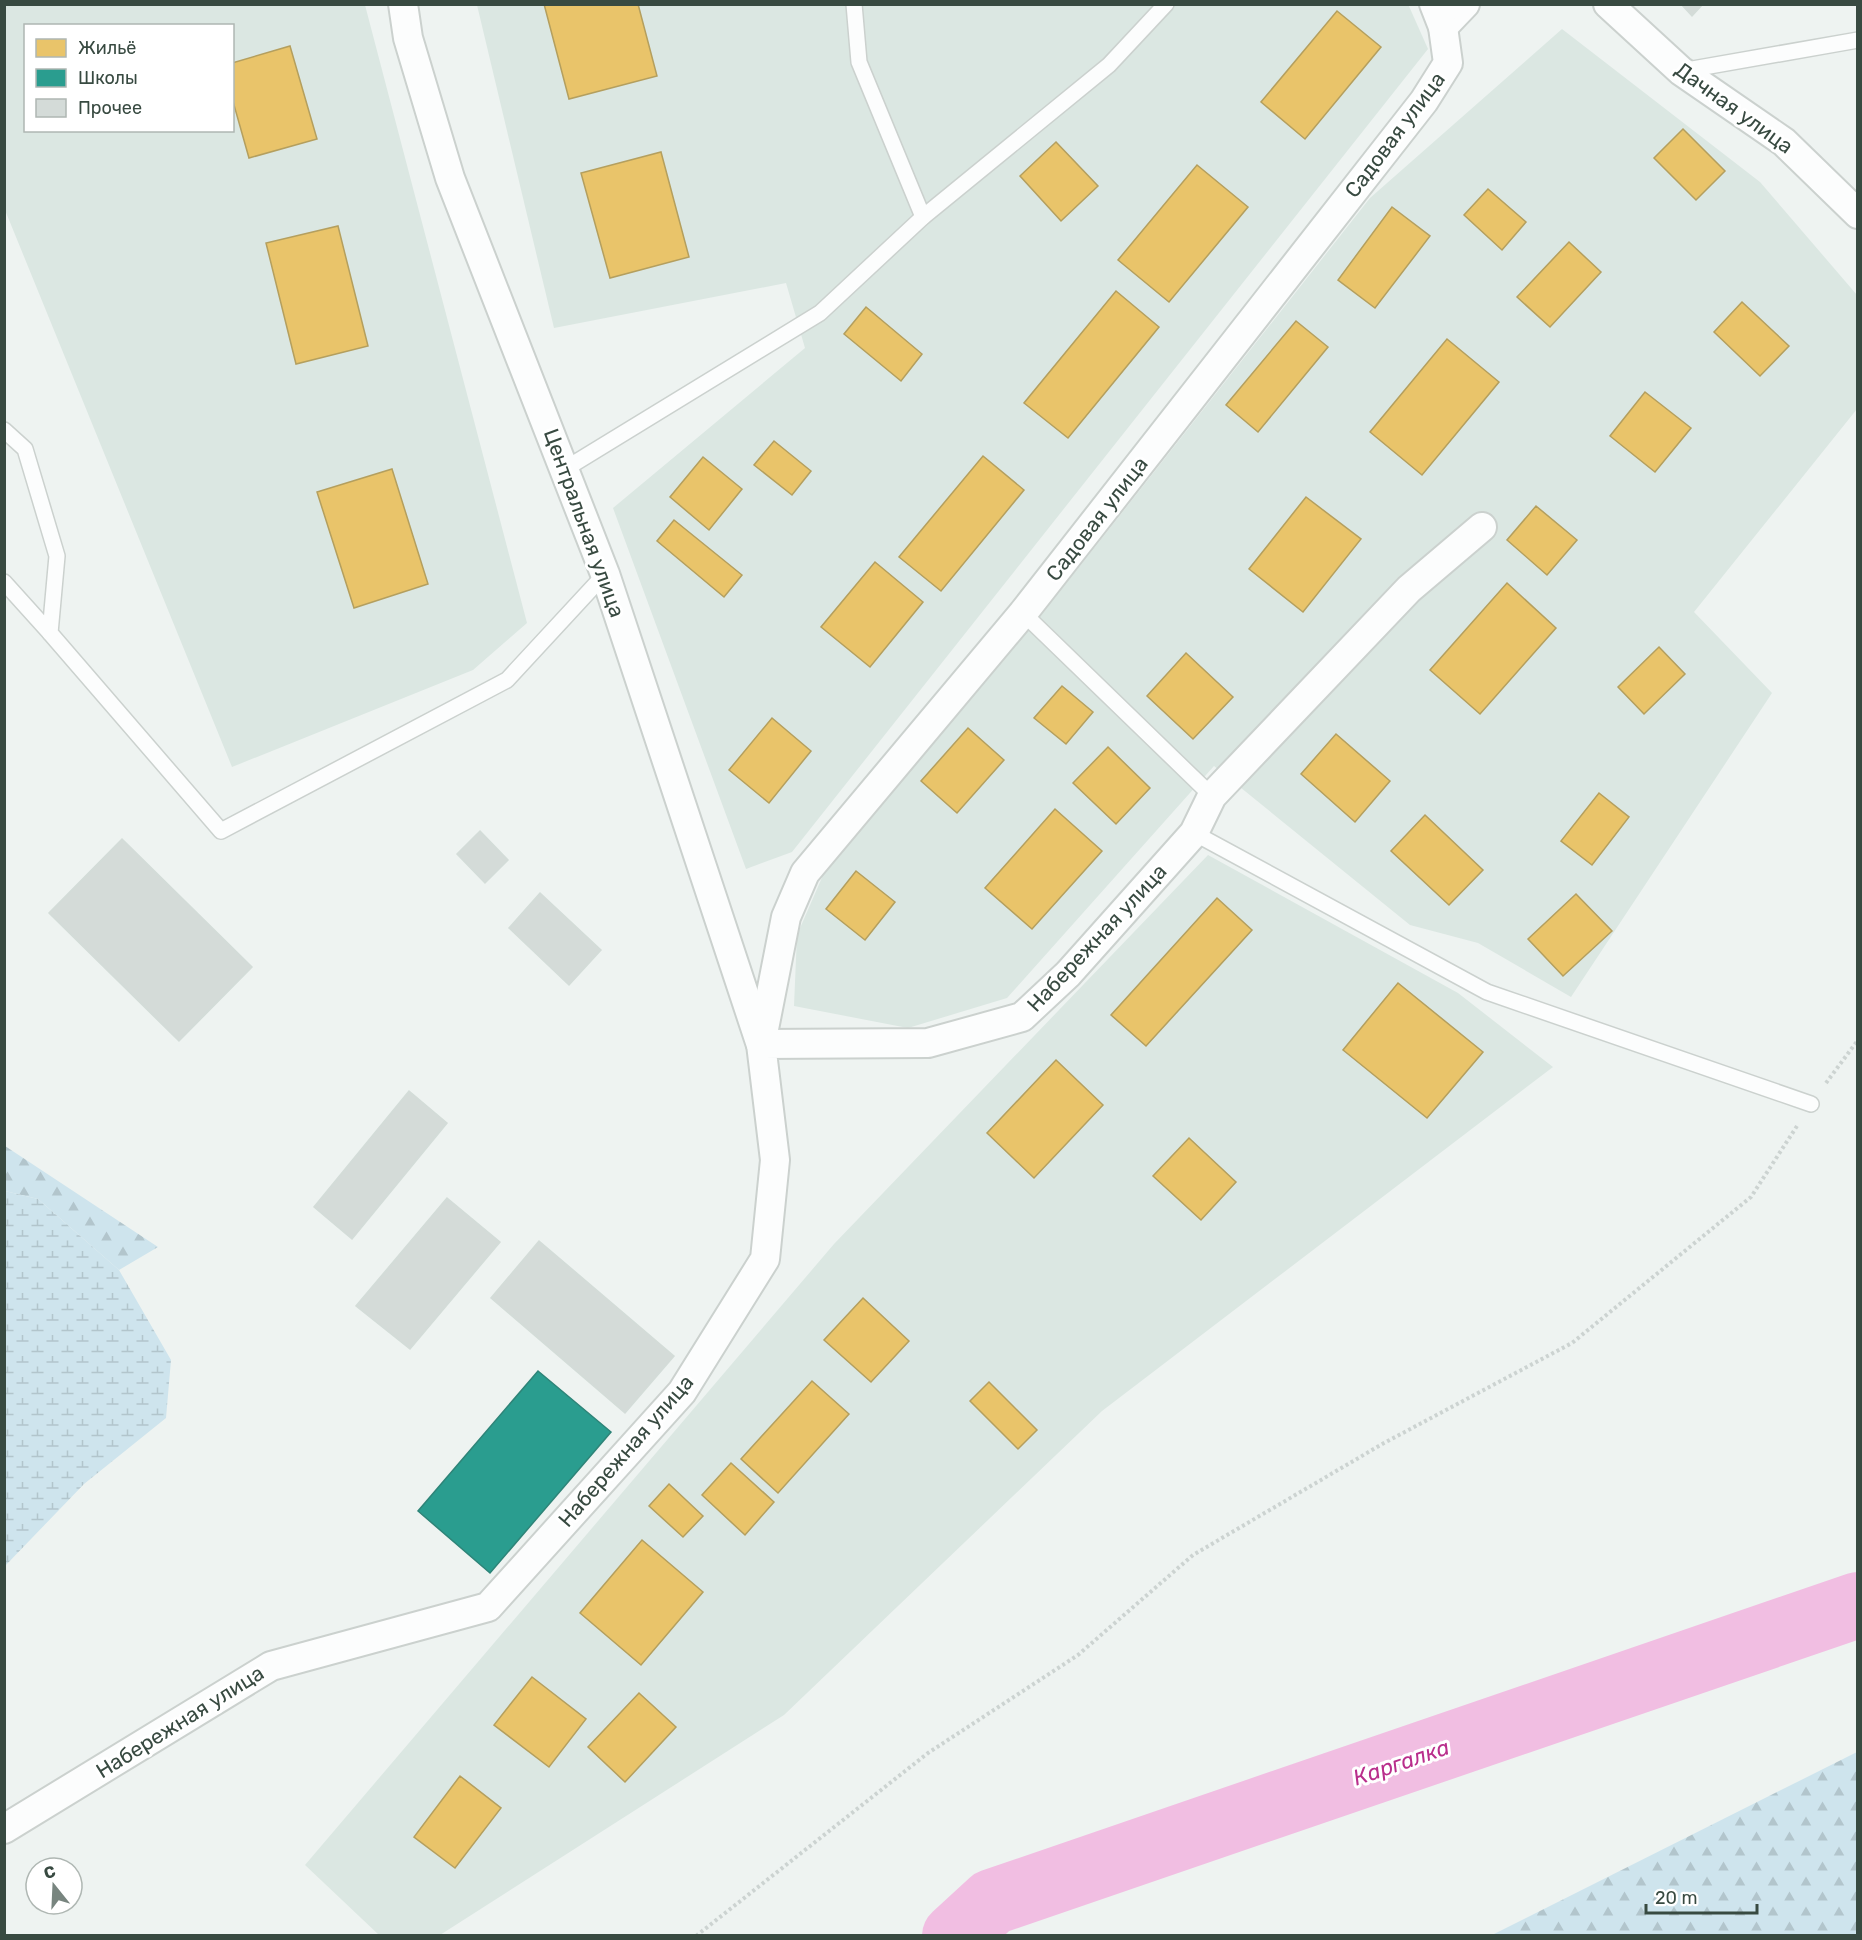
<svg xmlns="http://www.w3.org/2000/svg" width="1862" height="1940" font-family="Rubik,sans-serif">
<defs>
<pattern id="forest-firs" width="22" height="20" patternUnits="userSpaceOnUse" patternTransform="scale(1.5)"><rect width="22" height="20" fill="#cee4ed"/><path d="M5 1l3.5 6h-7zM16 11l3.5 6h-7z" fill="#b2c5cc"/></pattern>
<pattern id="wetland-marsh" width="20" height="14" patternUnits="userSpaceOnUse" patternTransform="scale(1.5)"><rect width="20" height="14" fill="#cee4ed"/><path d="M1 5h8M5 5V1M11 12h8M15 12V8" fill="none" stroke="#b2c5cc"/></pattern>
</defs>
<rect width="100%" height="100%" fill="#eef3f1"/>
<g fill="#dbe7e2" fill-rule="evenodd">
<polygon points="1408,4 1428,49 792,852 746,869 613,508 805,348 786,283 554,328 477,5"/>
<path d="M4 5H365L527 623 473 670 232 767 5 210ZM26 26H232V130H26Z"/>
<polygon points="1562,29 1760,182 1857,295 1857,409 1694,612 1772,693 1571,997 1478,943 1410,925 1214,766 1007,998 908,1028 794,1006 797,935 827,866 1080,566 1370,198"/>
<polygon points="1208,855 1458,993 1553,1067 1102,1411 784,1715 440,1935 379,1935 305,1865 834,1244"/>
</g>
<g fill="url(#forest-firs)">
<polygon points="5,1146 158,1247 119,1270 38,1199 5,1191"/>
<polygon points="1857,1752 1857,1935 1492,1935"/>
</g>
<polygon fill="url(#wetland-marsh)" points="5,1191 38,1199 119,1270 171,1360 166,1418 84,1484 5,1566"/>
<g fill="#e9c46a" stroke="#b49f5e" stroke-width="1.5">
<polygon points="544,4 638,4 657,76 569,99"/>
<polygon points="1337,11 1381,47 1305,139 1261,102"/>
<polygon points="290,46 317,139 249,158 232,98 232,63"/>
<polygon points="1683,129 1725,171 1696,200 1654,158"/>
<polygon points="1056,142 1098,186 1061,221 1020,176"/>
<polygon points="661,152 689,257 610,278 581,173"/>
<polygon points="1197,165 1248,207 1169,302 1118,260"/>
<polygon points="1488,189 1526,222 1502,250 1464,215"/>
<polygon points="1392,207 1430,236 1375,308 1338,280"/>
<polygon points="338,226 368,346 296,364 266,243"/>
<polygon points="1569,242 1601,272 1550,327 1517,297"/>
<polygon points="1116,291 1159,327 1068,438 1024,403"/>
<polygon points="1742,302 1789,346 1760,376 1714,332"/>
<polygon points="866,307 922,354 901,381 844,334"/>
<polygon points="1296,321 1328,347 1258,432 1226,405"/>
<polygon points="1447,339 1499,382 1422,475 1370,432"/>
<polygon points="1645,392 1691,428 1655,472 1610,436"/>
<polygon points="774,441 811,471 792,495 754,465"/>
<polygon points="983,456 1024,490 941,591 899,557"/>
<polygon points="703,457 742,489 709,530 670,497"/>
<polygon points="392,469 428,584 354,608 317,492"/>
<polygon points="1306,497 1361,539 1303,612 1249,569"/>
<polygon points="1536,506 1577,540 1547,575 1507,540"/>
<polygon points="674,520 742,575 724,597 657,541"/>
<polygon points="875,562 923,602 870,667 821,627"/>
<polygon points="1507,583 1556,628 1480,714 1430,670"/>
<polygon points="1659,647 1685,674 1644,714 1618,687"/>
<polygon points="1186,653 1233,697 1193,739 1147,696"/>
<polygon points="1062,686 1093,712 1066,744 1034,718"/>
<polygon points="772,718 811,751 769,803 729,770"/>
<polygon points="968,728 1004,760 957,813 921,781"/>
<polygon points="1336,734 1390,781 1355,822 1301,774"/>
<polygon points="1108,747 1150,788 1116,824 1073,783"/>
<polygon points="1599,793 1629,817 1592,865 1561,841"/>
<polygon points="1055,809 1102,851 1032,929 985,888"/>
<polygon points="1425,815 1483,870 1449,905 1391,851"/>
<polygon points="856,871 895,902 865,940 826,909"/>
<polygon points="1576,894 1612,931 1563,976 1528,939"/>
<polygon points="1217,898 1252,930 1146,1046 1111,1015"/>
<polygon points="1398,983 1483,1052 1427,1118 1343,1050"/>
<polygon points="1056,1060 1103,1105 1034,1178 987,1133"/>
<polygon points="1189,1138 1236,1182 1201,1220 1153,1176"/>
<polygon points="863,1298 909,1341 871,1382 824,1340"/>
<polygon points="812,1381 849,1414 778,1493 741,1459"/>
<polygon points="989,1382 1037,1430 1018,1449 970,1401"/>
<polygon points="731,1463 774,1502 745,1535 702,1495"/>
<polygon points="669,1484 703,1516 683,1537 649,1506"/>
<polygon points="642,1540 703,1592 641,1665 580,1613"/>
<polygon points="532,1677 586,1719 549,1767 494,1725"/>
<polygon points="639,1693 676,1727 625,1782 588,1747"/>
<polygon points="460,1776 501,1808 455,1868 414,1837"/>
</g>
<polygon fill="#2a9d8f" stroke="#2e8478" stroke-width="1.5" points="538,1371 611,1432 490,1573 418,1511"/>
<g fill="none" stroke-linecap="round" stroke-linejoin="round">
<polyline stroke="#f1bee2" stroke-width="66" points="955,1936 992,1902 1858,1605"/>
</g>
<g fill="#d4dbd8" stroke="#d3dcd8" stroke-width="1.5">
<polygon points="1681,4 1703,4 1692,16"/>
<polygon points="480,831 508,860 485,883 457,854"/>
<polygon points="122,839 252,967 179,1041 49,913"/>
<polygon points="540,893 601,950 569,985 509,928"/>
<polygon points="409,1091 447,1123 352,1239 314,1207"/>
<polygon points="447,1198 500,1242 410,1349 356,1306"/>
<polygon points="539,1241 674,1356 625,1413 491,1298"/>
</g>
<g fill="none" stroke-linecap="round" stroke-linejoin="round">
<g stroke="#cbd1ce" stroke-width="18">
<g id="service">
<polyline points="854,4 859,62 923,217"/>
<polyline points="1681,71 1858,40"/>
<polyline points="4,430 25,449 57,556 50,633 221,831 507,680 605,574"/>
<polyline points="565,469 820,313 923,217 1109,65 1166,4"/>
<polyline points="4,582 50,633"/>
<polyline points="1023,613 1212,796"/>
<polyline points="1194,833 1487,992 1811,1104"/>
</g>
</g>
<g stroke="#cbd1ce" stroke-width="32">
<g id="minor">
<polyline points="403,4 408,38 450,178 605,574 760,1042"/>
<polyline points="1608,4 1681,71 1784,142 1858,214"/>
<polyline points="1443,27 1465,4"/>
<polyline points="761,1044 786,917 805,873 1023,613 1424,101 1448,63 1443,27 1434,4"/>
<polyline points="4,1829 271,1666 488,1607 682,1392 765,1259 775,1160 761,1044 928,1043 1022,1017 1068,974 1194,833 1212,796 1409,589 1482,527"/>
</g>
</g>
<g stroke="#ccd3d1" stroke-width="4" stroke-dasharray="3 3" stroke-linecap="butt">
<polyline points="1826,1083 1858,1040"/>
<polyline points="696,1936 928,1753 1078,1655 1193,1555 1384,1443 1572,1343 1751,1197 1797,1126"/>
</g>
<use href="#service" stroke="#fcfdfd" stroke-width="15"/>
<use href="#minor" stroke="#fcfdfd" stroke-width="28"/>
</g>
<g text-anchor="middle" stroke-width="6" stroke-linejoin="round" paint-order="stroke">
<g font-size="21" fill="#384a41" stroke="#fff">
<text transform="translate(1734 108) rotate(36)" y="7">Дачная улица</text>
<text transform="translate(1395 135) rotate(-53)" y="7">Садовая улица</text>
<text transform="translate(1097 519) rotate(-52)" y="7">Садовая улица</text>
<text transform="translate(584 523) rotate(70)" y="7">Центральная улица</text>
<text transform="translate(1097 938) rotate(-47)" y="7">Набережная улица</text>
<text transform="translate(626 1451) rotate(-49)" y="7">Набережная улица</text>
<text transform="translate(180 1722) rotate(-32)" y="7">Набережная улица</text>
</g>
<g font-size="22" font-style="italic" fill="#b92e8c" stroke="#fff">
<text transform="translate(1401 1762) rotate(-19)" y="8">Каргалка</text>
</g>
</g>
<rect width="1862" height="1940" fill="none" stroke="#384a41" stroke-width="12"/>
<rect x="24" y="24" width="210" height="108" fill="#ffffff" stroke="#afb7b3" stroke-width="1.5"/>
<rect x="36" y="39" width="30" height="18" fill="#e9c46a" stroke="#afb7b3" stroke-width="1.5"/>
<text x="78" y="54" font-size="18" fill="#384a41">Жильё</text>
<rect x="36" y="69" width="30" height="18" fill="#2a9d8f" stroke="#afb7b3" stroke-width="1.5"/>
<text x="78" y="84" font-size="18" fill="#384a41">Школы</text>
<rect x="36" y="99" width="30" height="18" fill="#d4dbd8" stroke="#afb7b3" stroke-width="1.5"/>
<text x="78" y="114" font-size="18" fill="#384a41">Прочее</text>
<g transform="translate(54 1886) rotate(342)"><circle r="28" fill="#ffffff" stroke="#afb7b3" stroke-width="1.5"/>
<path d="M0-4.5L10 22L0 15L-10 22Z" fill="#78857f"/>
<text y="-9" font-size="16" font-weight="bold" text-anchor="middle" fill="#384a41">С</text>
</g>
<path d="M1646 1904v9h111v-9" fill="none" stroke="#384a41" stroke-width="3"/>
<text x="1655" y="1904" font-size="18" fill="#384a41" stroke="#ffffff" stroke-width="4.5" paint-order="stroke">20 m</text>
</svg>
